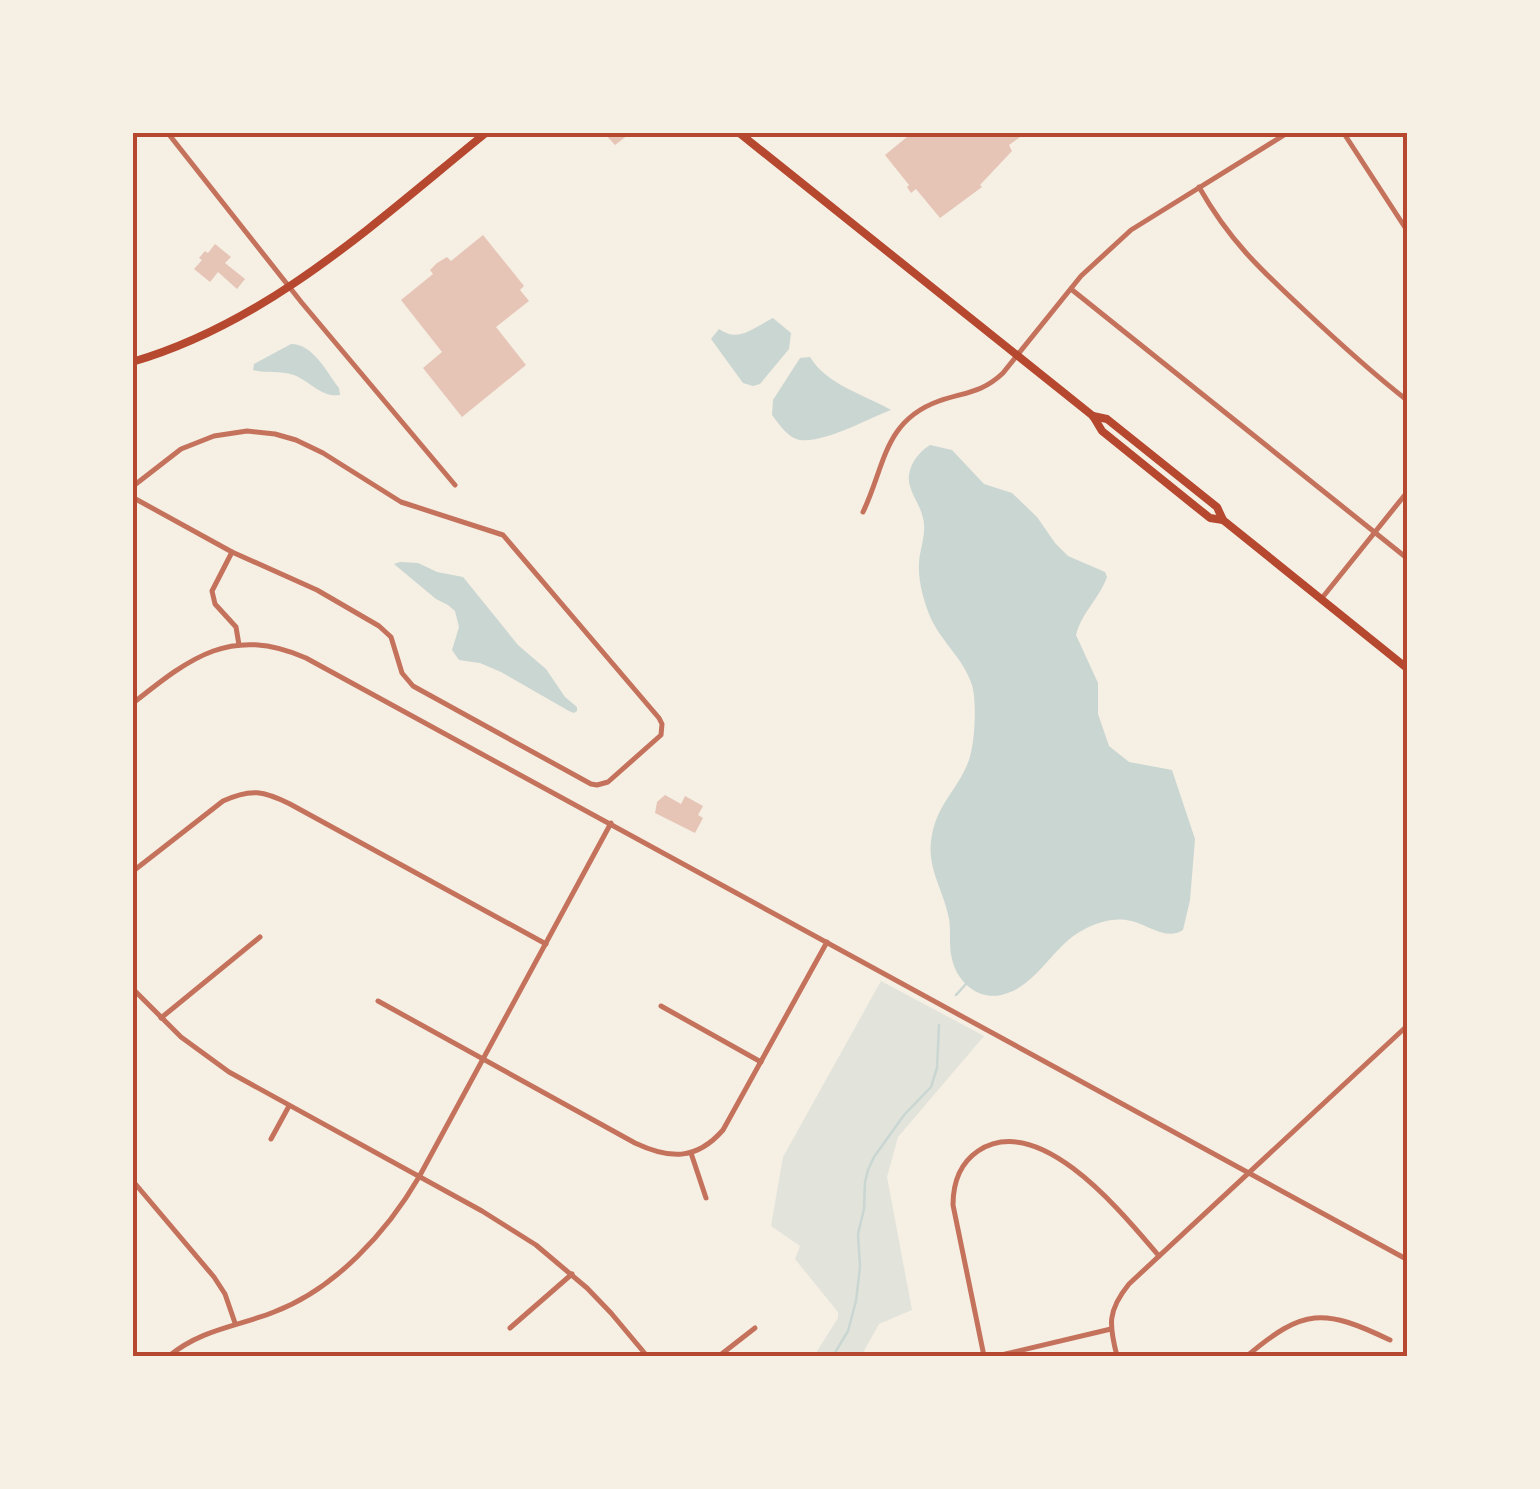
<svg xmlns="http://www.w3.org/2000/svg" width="1540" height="1489" font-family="'Crimson Pro',serif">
<rect width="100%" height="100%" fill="#f6efe4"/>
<polygon fill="#e2e4dc" points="881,981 984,1036 898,1137 887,1177 912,1310 879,1324 861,1356 814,1356 838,1318 838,1312 795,1259 800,1246 771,1226 783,1157"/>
<g fill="#c9d6d2">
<path d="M773 318 791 333 789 349 760 384 753 386 743 383 711 339 719 329C738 343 753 328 773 318Z"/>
<path d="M291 344C313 344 326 371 339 388L340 395C322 398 311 382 294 375 279 370 267 374 253 370L254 364Z"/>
<path d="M810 357C827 385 863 394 891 410 869 418 814 449 794 438 785 433 778 423 772 415L773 400 800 358Z"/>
<path d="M930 445 952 450 984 484 1012 493 1037 517 1055 543 1068 556 1105 572 1107 577C1099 599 1082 612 1076 635L1098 683V714L1109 746 1129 762 1172 770 1195 839 1190 900 1183 930C1164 942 1146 922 1126 920 1111 918 1096 923 1083 930 1052 946 1037 987 1001 995 978 1000 957 982 952 959 948 945 952 929 948 914 942 888 928 869 931 841 936 803 958 791 969 760 975 742 977 703 972 685 963 657 939 640 929 614 923 598 918 580 919 563 920 547 927 533 923 518 920 503 907 490 909 475 911 462 919 452 930 445Z"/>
<polygon points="400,562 418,563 437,572 463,577 518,645 546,669 565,697 577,707 577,711 574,713 569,711 501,672 480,663 459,660 452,650 459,627 455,611 448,605 436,599 394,564"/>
</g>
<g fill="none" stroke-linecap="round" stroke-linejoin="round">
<g stroke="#c9d6d2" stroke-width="2.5">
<polyline points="956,995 966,984"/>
<polyline points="833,1356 848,1331 856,1301 860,1267 858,1234 864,1209 865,1182 868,1170 874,1157 904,1115 931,1087 937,1068 939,1025"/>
</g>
</g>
<g fill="#e6c5b7">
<polygon points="603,132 632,132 615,145"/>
<polygon points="913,132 1027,132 1009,145 1012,151 980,185 982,187 940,218 916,189 911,193 907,187 909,185 885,155"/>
<polygon points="483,235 524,286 520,290 529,301 496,327 526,365 462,417 423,368 442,352 401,300 433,274 430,270 437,263 447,257 451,261"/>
<polygon points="215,244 231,257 225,263 245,279 237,289 218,272 210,282 194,269 202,260 199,258 205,251 208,253"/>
<polygon points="665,795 681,804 685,796 703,806 698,815 703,818 695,833 655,813 657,802"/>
</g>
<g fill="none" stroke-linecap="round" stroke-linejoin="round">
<g stroke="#c5725c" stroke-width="5">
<polyline points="167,132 302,303 455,485"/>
<polyline points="1343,132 1408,232"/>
<path d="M1199 187C1229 240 1259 268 1303 309 1337 341 1371 372 1408 401"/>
<polyline points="1071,289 1408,559"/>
<polyline points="132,487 181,449 214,436 247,431 275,434 296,440 323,453 401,502 503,535 659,718 662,724 661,735 608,782 597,785 591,784 413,686 402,673 391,637 379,626 317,590 232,552 132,497"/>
<path d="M863 512C885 467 883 421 939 401 965 392 982 393 1003 373L1081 276 1131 230 1289 132"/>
<polyline points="232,552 212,591 215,604 236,627 239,645"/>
<polyline points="1322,598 1408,491"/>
<path d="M132 704C190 658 230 625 306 658L1408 1260"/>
<path d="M132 872 223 801C251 788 264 791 290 804L546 944"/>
<polyline points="132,988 181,1037 229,1072 482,1211 536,1245 587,1288 611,1313 647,1356"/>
<path d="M378 1001 635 1143C669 1159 696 1161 723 1130L827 942"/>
<polyline points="661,1006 761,1062"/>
<polyline points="161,1018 260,937"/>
<polyline points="271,1139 289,1106"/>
<polyline points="691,1153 706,1198"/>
<polyline points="132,1180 214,1277 225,1294 235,1323"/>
<polyline points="510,1328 572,1274"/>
<path d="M169 1356C202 1329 236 1327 274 1312 335 1289 387 1232 419 1177L611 823"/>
<polyline points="719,1356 755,1328"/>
<path d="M984 1356 953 1205C953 1184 959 1164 978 1151 1040 1110 1123 1214 1159 1256"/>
<polyline points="997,1356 1111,1329"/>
<path d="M1117 1356C1109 1325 1107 1311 1129 1284L1408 1025"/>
<path d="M1247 1356C1304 1308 1323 1308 1390 1340"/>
</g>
<g stroke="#b5482f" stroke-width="8">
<polyline points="738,132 1093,416 1102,431 1200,510 1210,518 1223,520 1408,669"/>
<polyline points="1093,416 1107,419 1217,507 1223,520"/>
</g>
<path stroke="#b5482f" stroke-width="8" d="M132 362C270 322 378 220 487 132"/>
</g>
<rect width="1540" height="1489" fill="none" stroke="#f6efe4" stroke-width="270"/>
<rect x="135" y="135" width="1270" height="1219" fill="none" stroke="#b5482f" stroke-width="4"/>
</svg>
